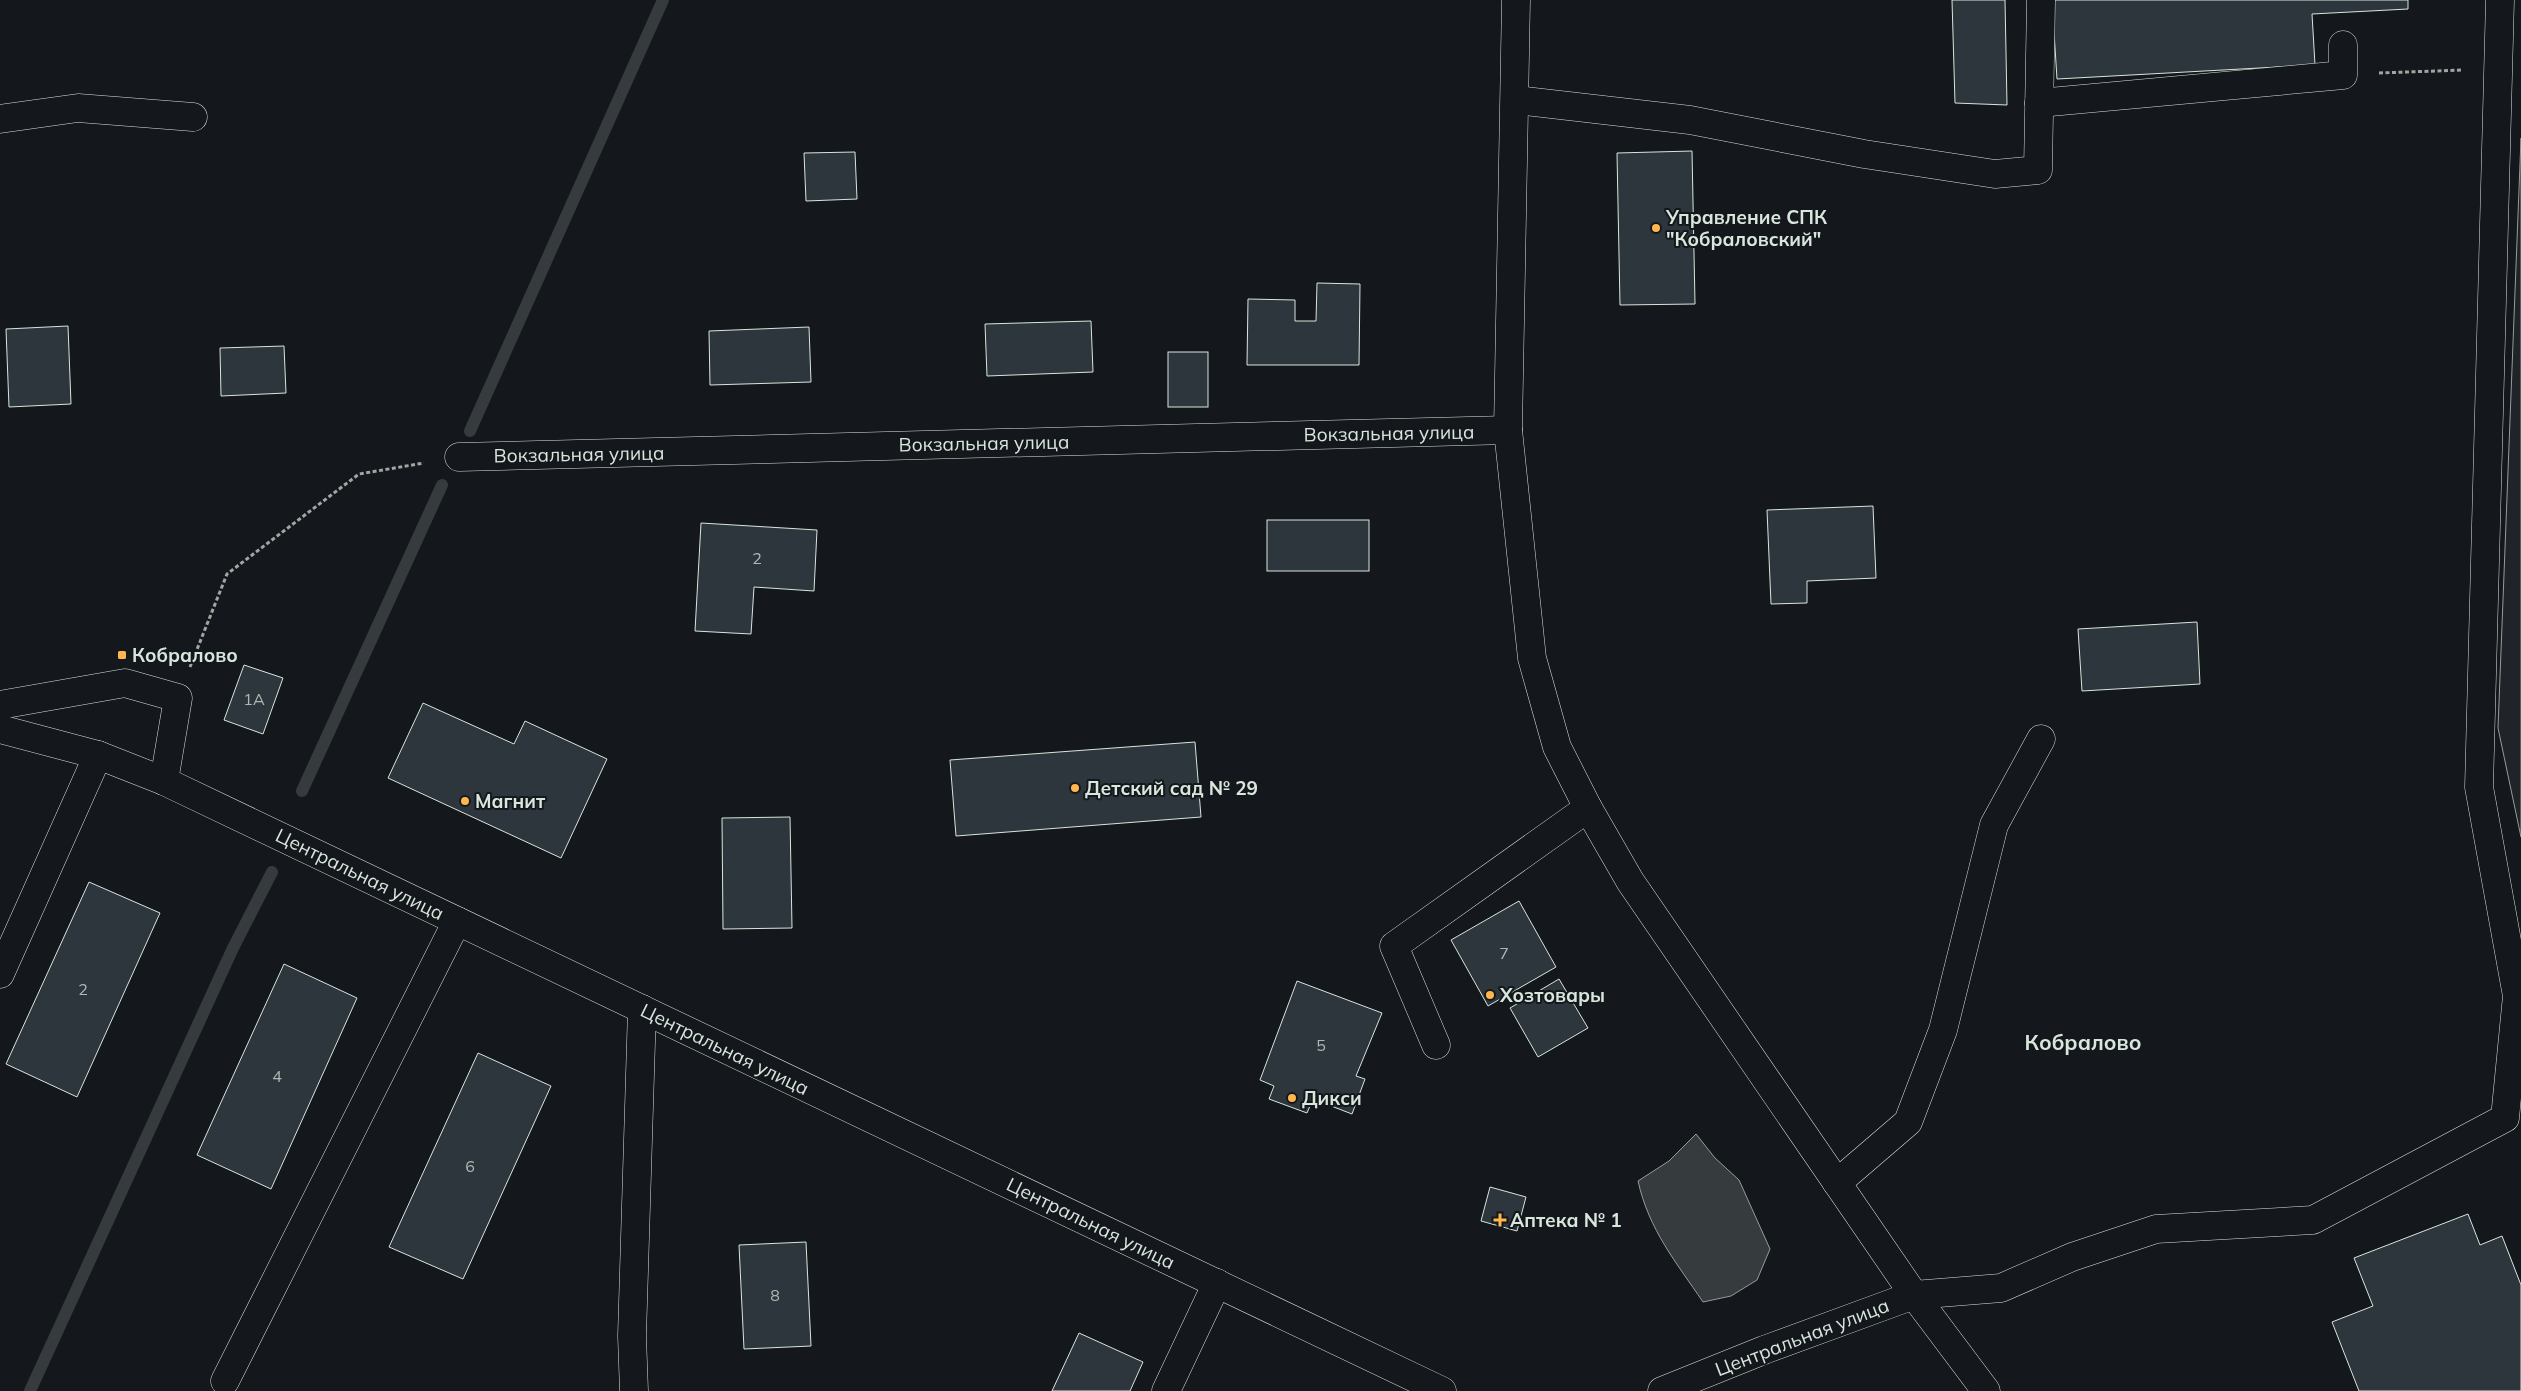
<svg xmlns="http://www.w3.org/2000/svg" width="2521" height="1391" font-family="Mulish,sans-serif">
<rect width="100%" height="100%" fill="#14181c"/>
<polygon fill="#202428" stroke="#939e99" points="2521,138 2521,837 2498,728"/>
<path fill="#363b3e" stroke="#939e99" d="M1696 1134 1715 1158 1739 1180 1770 1249 1757 1280 1731 1296 1703 1302C1676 1262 1649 1230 1638 1181L1669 1161Z"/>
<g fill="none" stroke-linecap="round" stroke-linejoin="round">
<g stroke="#363b3e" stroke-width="12">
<polyline points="470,431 663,0"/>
<polyline points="302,791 442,485"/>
<polyline points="30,1391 233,948 272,872"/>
</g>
</g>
<g fill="#2c363c" stroke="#d8e6dc">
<polygon points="1952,0 2005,0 2007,105 1955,103"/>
<polygon points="2052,0 2408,0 2408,9 2312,14 2315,65 2057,79"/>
<polygon points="1692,151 1695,304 1620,305 1617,153"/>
<polygon points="855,152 857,199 806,201 804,153"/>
<polygon points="1317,283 1360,284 1359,365 1247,365 1248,299 1295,300 1295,321 1316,321"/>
<polygon points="1091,321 1093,372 987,376 985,324"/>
<polygon points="68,326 71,404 9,407 6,329"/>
<polygon points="809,327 811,382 710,385 709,331"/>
<polygon points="284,346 286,393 221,396 220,348"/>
<rect x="1168" y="352" width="40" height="55"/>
<polygon points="1873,506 1876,578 1807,581 1807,603 1771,604 1767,510"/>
<rect x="1267" y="520" width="102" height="51"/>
<polygon points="701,523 817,530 814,591 754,587 751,634 695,631"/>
<polygon points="2197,622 2200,684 2082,691 2078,629"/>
<polygon points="244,665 283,678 263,734 224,720"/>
<polygon points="423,703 514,744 525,721 607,759 561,858 388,778"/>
<polygon points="1195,742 1201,817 956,836 950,760"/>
<polygon points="790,817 792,928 723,929 722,818"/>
<polygon points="89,882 160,913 77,1097 6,1064"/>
<polygon points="1519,901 1556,967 1488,1006 1451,940"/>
<polygon points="284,964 357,998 271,1189 197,1155"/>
<polygon points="1559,979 1588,1028 1538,1057 1510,1008"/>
<polygon points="1297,981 1382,1013 1356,1076 1365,1079 1352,1114 1313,1099 1307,1113 1269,1099 1274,1086 1260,1080"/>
<polygon points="478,1053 551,1086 463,1279 389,1247"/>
<polygon points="1490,1187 1526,1197 1517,1231 1481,1221"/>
<polygon points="2468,1214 2480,1245 2502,1236 2521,1285 2521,1391 2359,1391 2332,1322 2373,1306 2354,1258"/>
<polygon points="806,1242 811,1346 744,1349 739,1245"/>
<polygon points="1079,1333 1143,1362 1130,1391 1052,1391"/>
</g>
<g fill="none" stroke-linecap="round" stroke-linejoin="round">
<g stroke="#d8e6dc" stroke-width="29">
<g id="minor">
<polyline points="1516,0 1508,430 1532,658 1557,747 1588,808 1630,881 1914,1295 1986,1391"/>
<polyline points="1516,100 1690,120 1864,154 1995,174 2038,170 2041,0"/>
<polyline points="2039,103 2343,75 2343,45"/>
<polyline points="0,119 78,108 193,117"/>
<polyline points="459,457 1508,430"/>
<polyline points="0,705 125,683 178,698 164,781"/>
<polyline points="0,729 98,755 164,781 1442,1391"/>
<polyline points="0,974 98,755"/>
<polyline points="1436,1045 1394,946 1588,808"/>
<polyline points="1837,1183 1908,1122 1943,1030 1994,825 2041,739"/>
<polyline points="225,1381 457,921"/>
<polyline points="634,1391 632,1336 642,1009"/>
<polyline points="1166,1391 1217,1283"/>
<polyline points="1662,1391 1764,1350 1914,1295 2001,1288 2072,1257 2156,1229 2313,1220 2505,1118 2517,996 2479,787 2500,0"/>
</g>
</g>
<g stroke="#9da8a2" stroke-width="3" stroke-dasharray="4 2.5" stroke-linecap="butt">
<polyline points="2379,73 2463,70"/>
<polyline points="190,667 227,574 359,474 424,463"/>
</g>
<use href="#minor" stroke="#14181c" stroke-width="28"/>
</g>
<g fill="#ffb74d" stroke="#14181c" stroke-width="2">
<circle cx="1656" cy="228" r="5"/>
<rect x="117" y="650" width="10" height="10" rx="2.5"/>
<circle cx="1075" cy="788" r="5"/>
<circle cx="465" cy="801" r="5"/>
<circle cx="1490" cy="995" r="5"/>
<circle cx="1292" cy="1098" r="5"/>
<path d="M1497.5 1212.5h5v5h5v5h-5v5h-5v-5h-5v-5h5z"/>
</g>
<g text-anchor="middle" stroke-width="4" stroke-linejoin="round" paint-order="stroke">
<g font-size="16" fill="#adbab4">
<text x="757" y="564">2</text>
<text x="254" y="705">1А</text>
<text x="1504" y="959">7</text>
<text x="83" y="995">2</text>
<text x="1321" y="1051">5</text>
<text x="277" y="1082">4</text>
<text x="470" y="1172">6</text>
<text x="775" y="1301">8</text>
</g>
<g font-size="19" font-weight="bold" fill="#d8e6dc" stroke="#14181c" text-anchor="start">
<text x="1666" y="224">Управление СПК<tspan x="1666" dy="22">"Кобраловский"</tspan></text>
<text x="132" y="662">Кобралово</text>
<text x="1085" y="795">Детский сад № 29</text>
<text x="475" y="808">Магнит</text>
<text x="1500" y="1002">Хозтовары</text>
<text x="1302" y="1105">Дикси</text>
<text x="1510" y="1227">Аптека № 1</text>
</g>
<g font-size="19" fill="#d8e6dc" stroke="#14181c">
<text transform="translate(1389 433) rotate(-1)" y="7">Вокзальная улица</text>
<text transform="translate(984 443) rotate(-1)" y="7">Вокзальная улица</text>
<text transform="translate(579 454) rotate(-1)" y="7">Вокзальная улица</text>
<text transform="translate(360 874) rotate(26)" y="7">Центральная улица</text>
<text transform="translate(725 1049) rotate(26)" y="7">Центральная улица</text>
<text transform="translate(1091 1223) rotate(26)" y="7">Центральная улица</text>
<text transform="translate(1802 1337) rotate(-21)" y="7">Центральная улица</text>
</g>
<g font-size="21" font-weight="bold" fill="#d8e6dc" stroke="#14181c">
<text x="2083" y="1050">Кобралово</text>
</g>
</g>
</svg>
